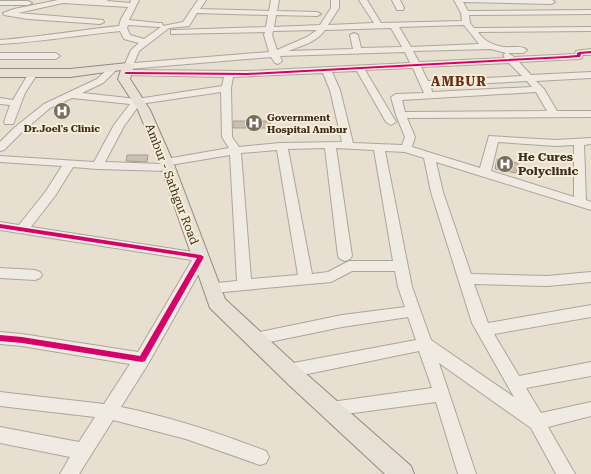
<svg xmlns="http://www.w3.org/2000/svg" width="591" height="474" font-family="'Roboto Serif',serif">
<rect width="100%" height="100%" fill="#e7e0d1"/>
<g fill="#cbbfb2" stroke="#a89c90">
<polygon points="233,121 271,121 270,128 233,128"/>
<polygon points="127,155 148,155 147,162 126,161"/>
<polygon points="497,159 518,163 516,173 495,169"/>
</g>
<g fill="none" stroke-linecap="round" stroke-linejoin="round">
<g stroke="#ada599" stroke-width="2">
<g id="minor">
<path d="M58 0H108L107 1 130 3 131 0H139L129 20 159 23H162L163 26 183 22 198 0H206L200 9 269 11 271 0H279L277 11 317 12 321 14 317 16 276 15 274 27 320 25 331 8V0H339V8L328 25 374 23 359 0H367L381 23 462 21 461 13 454 0H552L555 2 551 4 463 2 468 11 591 10V14L469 15 470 23 474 28 591 27V31L478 32C484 41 494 46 505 47 512 48 522 45 527 50L523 53H508L514 57 575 54 576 51 591 49V55H583L582 58 579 59 519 62 531 75 591 72V78L536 81 544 89 557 111H591V117L407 118 415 137 412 147 480 168 489 136 556 140 591 138V144L584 145 586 200 591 202V210L436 162 443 192 471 274 547 276 591 272V282L547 286 474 284 488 323 591 305V317L494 334 519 376 591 362V376L526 388 541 413 591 402V416L548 427 575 474H556L531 428 439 363 476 474H458L436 402 331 416 325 414 322 409 325 404 331 402 432 388 419 351 288 378 282 376 280 371 282 366 288 364 416 340 408 317 342 327 255 345 250 343 247 339 250 335 255 333 342 315 405 307 398 287 395 271H352L331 282 212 293 207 292 205 288 207 284 237 281 230 155 170 165 175 168 173 170 169 171 97 169 73 167 55 196 31 227 206 254 208 257 148 364 121 407C171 417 219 433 266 451L269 457 266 463 260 465 186 439 113 420 79 474H60L70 457 0 443V427L79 442 95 417 0 406V392L104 404 130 364 22 346 0 344V332L22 334 138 352 192 260 0 230V222L19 225 46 191 62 166 0 162V156L94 162 114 125 130 104 72 98 50 108 22 132 4 150 0 151V142L14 128 44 104 97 79 111 66 114 65 118 68 103 83 82 93 137 99 222 86 224 77 123 75 121 73 126 70 247 71 410 63 405 52 280 56 282 61 278 64 275 63 271 57 128 69 124 66 131 50 139 43 124 39 120 31C80 35 40 42 0 44V40C40 37 79 30 119 26L121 19 128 7 63 3 18 13 103 20 104 22 100 24 28 19 4 15 3 13 14 9ZM197 13 268 15 266 27 174 30H171V34L265 32 264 35 269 52 134 63 139 51 169 28 189 26ZM128 25 159 27H161L144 39 130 35 127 28ZM464 25 479 44 411 47 399 27ZM391 28 402 47 361 48 358 35 354 33 350 35 353 49 288 51C301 46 317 42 325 30ZM317 30 307 37 277 50 272 35 273 31ZM491 49 506 53 503 55 505 58 419 62 413 51ZM509 63 522 76 428 81 421 67ZM413 68 424 93 396 94 391 97 396 115 405 137 402 145 353 143 340 90 332 72 357 71 386 122 391 125 396 122 365 70ZM323 73 330 90 342 142 280 143 239 147 232 137 231 88 233 77ZM527 81 532 87 432 92 431 86ZM221 92 222 137 229 148 166 159 160 162 162 164 105 162 124 126 140 104ZM536 92 547 111 405 112 402 100ZM498 142 556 146 574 145V197L491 171ZM325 148 338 256 340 259 345 261 350 259 352 256 336 148 374 150 393 261H349L328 272 312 274 288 149ZM277 150 298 275 251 279 241 153ZM385 151 405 152 424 158 431 192 472 323 514 397 431 340 412 287Z"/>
<polygon points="392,0 400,0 404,8 403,10 397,10"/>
<polygon points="0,1 28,1 32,3 28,5 0,5"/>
<polygon points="0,53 56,53 60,56 56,59 0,59"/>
<polygon points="33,70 38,73 25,93 14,122 13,124 5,124 4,122 10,105 0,104 0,98 13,100 30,71"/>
<polygon points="0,268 35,270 40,272 42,275 40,278 35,280 0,278"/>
</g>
</g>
<g stroke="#928b80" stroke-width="2">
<polygon id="major" points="128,63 132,64 134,66 130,79 150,110 173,162 225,299 304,372 411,466 414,474 385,474 288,384 210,308 159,162 138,110 118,79 121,70 70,77 0,77 0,69 70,69"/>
</g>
<use href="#minor" fill="#efebe3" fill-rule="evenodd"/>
<use href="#major" fill="#e6e1d4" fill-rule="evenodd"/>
<g stroke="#f7eed8" stroke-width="2">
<g id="cycleway">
<polygon points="591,51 591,53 581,54 580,57 566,58 247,75 126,74 124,73 126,72 247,73 566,56 577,55 577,53 579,52"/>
<polygon points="0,224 201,255 204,257 145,361 142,362 22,343 0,341 0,335 22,337 140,356 197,258 0,228"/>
</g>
</g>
<use href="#cycleway" fill="#d6006c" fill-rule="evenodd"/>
</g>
<defs>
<g id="hospital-disc" transform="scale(0.9)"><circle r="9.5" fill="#786c5e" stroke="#f7eed8"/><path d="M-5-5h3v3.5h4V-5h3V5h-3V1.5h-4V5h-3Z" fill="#fff"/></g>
</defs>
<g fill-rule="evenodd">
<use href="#hospital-disc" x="62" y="111"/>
<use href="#hospital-disc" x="254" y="123"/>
<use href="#hospital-disc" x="505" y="164"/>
</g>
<g text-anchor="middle" stroke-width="4" stroke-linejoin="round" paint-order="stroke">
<g font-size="10" font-weight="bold" fill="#3d2e20" stroke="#f7eed8" text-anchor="start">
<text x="267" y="121">Government<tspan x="267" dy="12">Hospital Ambur</tspan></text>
<text x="62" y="132" text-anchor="middle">Dr.Joel's Clinic</text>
</g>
<g font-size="12" font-weight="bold" fill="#3d2e20" stroke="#f7eed8" text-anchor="start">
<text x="518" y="161">He Cures<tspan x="518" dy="14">Polyclinic</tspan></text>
</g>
<g font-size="12" fill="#3d2e20" stroke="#f7eed8">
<text transform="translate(172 184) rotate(69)" y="4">Ambur - Sathgur Road</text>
</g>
<g font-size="13" font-weight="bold" letter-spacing="1" fill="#6b2e1e" stroke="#f7eed8">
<text x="459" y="86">AMBUR</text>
</g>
</g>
</svg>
